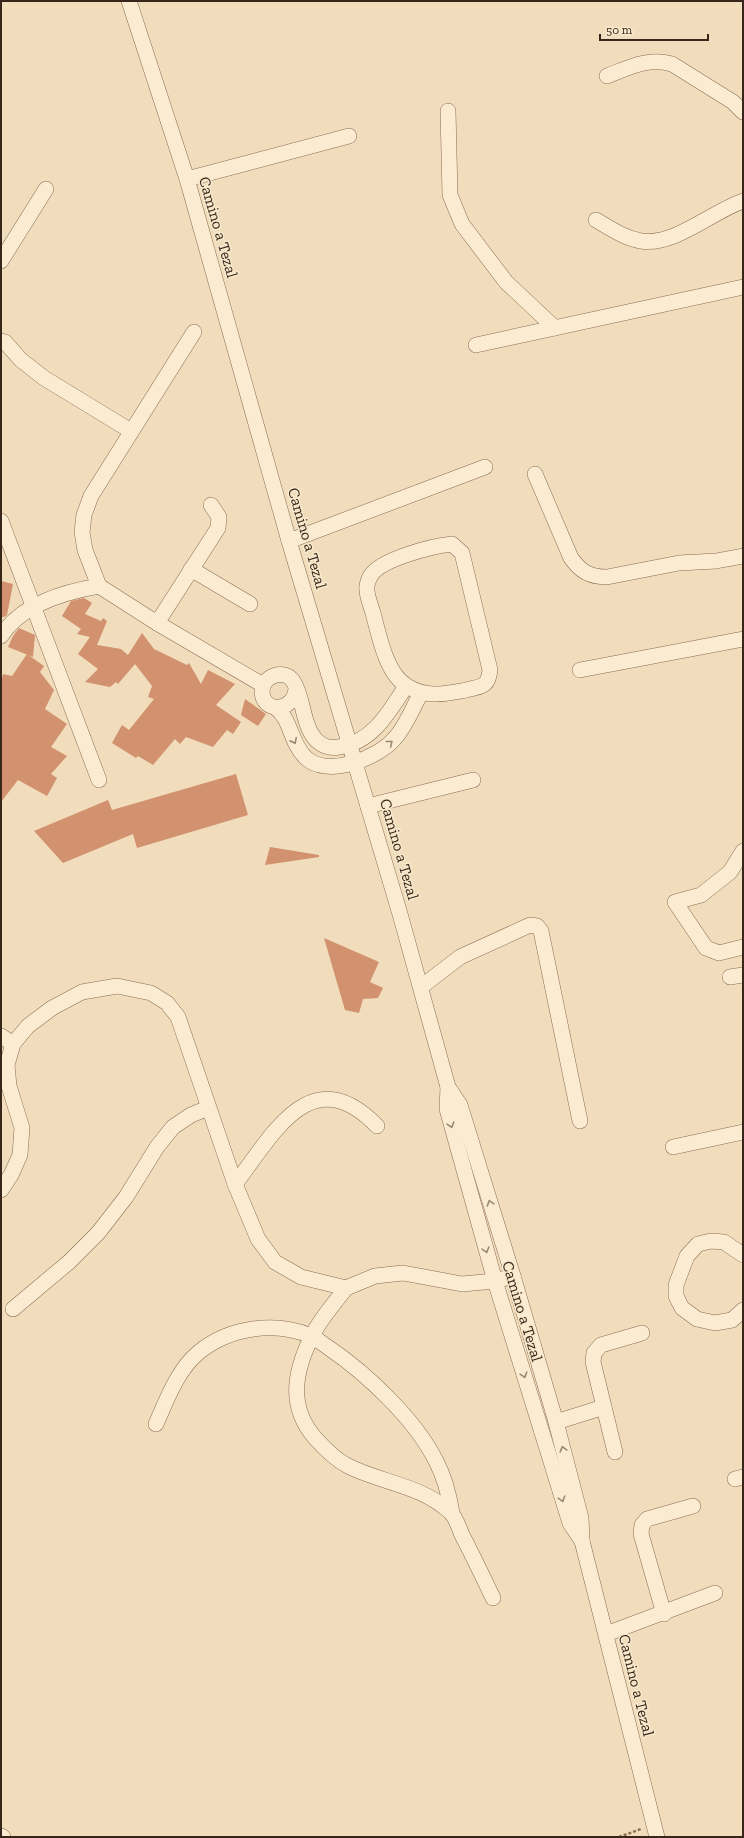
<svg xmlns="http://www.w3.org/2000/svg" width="744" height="1838" font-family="'Zilla Slab',serif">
<rect width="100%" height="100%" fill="#f1ddbc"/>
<g fill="#d2916f">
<polygon points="1,581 13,584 7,615 4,617 1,617"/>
<polygon points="84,598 92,603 85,614 101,621 103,618 107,621 97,645 121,649 128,655 142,633 154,649 187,665 189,663 201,684 208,670 235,684 216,705 241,722 233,734 227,730 213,747 186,737 180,744 175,739 153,765 138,756 136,758 112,743 122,725 129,730 154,699 148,697 152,686 135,664 118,684 116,682 110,687 85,682 98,669 78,654 90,637 77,634 81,629 62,616 71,601"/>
<polygon points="19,628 35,635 33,657 8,647 13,636"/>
<polygon points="27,654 44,666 40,672 54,690 45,709 67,724 51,747 67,756 51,774 57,778 47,796 18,780 1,802 1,683 3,674 12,676"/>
<polygon points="245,699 266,714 258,726 241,715"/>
<polygon points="236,774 248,815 137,848 133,834 63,863 34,831 108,800 112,810"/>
<polygon points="270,847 319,855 319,857 265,865"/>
<polygon points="324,938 379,962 370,982 383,988 378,998 363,999 359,1013 345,1010"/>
</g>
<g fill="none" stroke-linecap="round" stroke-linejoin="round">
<g stroke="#8a6d54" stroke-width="16">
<g id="minor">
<polyline points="129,1 187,179 289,541 400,914 448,1087 460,1105 513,1276 556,1422 581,1518 582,1541 657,1837"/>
<path d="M607 76C628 68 648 57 672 64L733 102 743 112"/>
<polyline points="448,111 450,195 462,224 506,282 555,328"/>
<polyline points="187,179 349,136"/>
<path d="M596 220C610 228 624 238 641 241 675 246 711 212 743 201"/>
<polyline points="1,261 46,189"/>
<polyline points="194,332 91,496 84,515 82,532 85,550 99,586 157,623 263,685"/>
<polyline points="1,341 5,342 21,360 44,378 131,431"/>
<polyline points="476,345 743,287"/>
<path d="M535 474 571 558C581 572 590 577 607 577L679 563 716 561 743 556"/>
<polyline points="1,521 99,780"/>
<polyline points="289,541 485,467"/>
<path d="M452 544 462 553 490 670C488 688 481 686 466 690 444 694 426 698 407 686 386 674 379 635 373 613 371 606 367 597 367 590 366 586 369 578 371 575 382 559 432 546 452 544Z"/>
<polyline points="191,569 250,604"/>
<polyline points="157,623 218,528 219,517 211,505"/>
<path d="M1 636C21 604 64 592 99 586"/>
<polyline points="580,670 743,639"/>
<path d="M296 689C293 713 262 713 262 691 263 676 284 668 293 681 303 696 302 718 311 733 317 744 327 749 339 747 373 742 389 712 406 686"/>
<path d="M276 708C291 719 290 742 305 757 326 779 379 758 395 738 406 726 413 707 421 693"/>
<polyline points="368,806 473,780"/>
<polyline points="743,851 730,872 701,895 675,902 706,948 719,953 743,947"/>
<polyline points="730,977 743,975"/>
<polyline points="421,987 460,957 530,925 537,926 541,931 580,1121"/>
<polyline points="1,1036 13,1044"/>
<polyline points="448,1087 447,1109 495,1281 570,1523 582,1541"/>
<polyline points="673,1147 743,1132"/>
<path d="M235 1184C273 1135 311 1058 377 1126"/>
<polyline points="1,1190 11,1175 20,1155 22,1128 9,1086 7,1065 13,1044 28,1026 52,1008 82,992 117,986 151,993 167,1003 178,1017 235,1184 258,1239 275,1262 301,1277 346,1288 375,1276 403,1273 462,1284 495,1281 513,1276"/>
<polyline points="743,1255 724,1242 711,1241 698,1244 687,1256 676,1285 676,1296 682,1308 697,1319 715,1323 732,1320 743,1310"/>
<path d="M346 1288C334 1304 319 1320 311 1338 294 1373 288 1408 316 1439 325 1449 336 1460 348 1466 382 1483 421 1485 450 1512 456 1517 459 1528 462 1535 473 1556 483 1577 493 1598"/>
<polyline points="13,1309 69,1262 98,1233 126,1197 157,1147 173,1127 191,1115 208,1108"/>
<polyline points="556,1422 604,1407"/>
<path d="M156 1424C167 1399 178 1369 199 1352 230 1327 275 1321 311 1336 317 1339 323 1344 329 1348 367 1374 415 1419 436 1461 445 1478 449 1494 452 1513"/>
<polyline points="615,1452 593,1362 594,1353 601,1345 642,1333"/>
<polyline points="735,1479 743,1477"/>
<polyline points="664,1614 641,1534 642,1525 647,1519 693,1506"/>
<polyline points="606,1634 715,1593"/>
<polyline points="1,1836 3,1837"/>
</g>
</g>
<polyline stroke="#8a6d54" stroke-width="2.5" stroke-dasharray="3 2" stroke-linecap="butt" points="619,1837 641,1829"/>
<use href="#minor" stroke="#fbebd0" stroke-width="15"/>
</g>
<defs><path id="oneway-chevron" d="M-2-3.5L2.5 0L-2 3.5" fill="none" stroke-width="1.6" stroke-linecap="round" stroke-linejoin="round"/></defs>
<g stroke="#9a8875">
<use href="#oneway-chevron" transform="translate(294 741) rotate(64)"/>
<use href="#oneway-chevron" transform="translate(390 743) rotate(-39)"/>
<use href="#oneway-chevron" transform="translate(451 1125) rotate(74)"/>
<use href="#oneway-chevron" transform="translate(490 1203) rotate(-107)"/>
<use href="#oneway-chevron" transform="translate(486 1250) rotate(74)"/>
<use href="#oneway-chevron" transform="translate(524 1375) rotate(73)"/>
<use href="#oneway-chevron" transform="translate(563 1449) rotate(-105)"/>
<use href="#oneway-chevron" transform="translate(562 1499) rotate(73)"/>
</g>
<g text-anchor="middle" stroke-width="3" stroke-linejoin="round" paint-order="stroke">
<g font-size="16" fill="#38261a" stroke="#f8e8cc">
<text transform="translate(219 227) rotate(74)" y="6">Camino a Tezal</text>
<text transform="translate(308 538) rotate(74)" y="6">Camino a Tezal</text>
<text transform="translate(400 849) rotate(74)" y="6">Camino a Tezal</text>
<text transform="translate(523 1311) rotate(73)" y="6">Camino a Tezal</text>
<text transform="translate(637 1685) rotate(76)" y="6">Camino a Tezal</text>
</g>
</g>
<rect width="744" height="1838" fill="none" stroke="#38261a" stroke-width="4"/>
<path d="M600 34v6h108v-6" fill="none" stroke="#38261a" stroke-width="2"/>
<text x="606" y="34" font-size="12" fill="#38261a" stroke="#f8e8cc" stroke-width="3" paint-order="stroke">50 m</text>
</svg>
